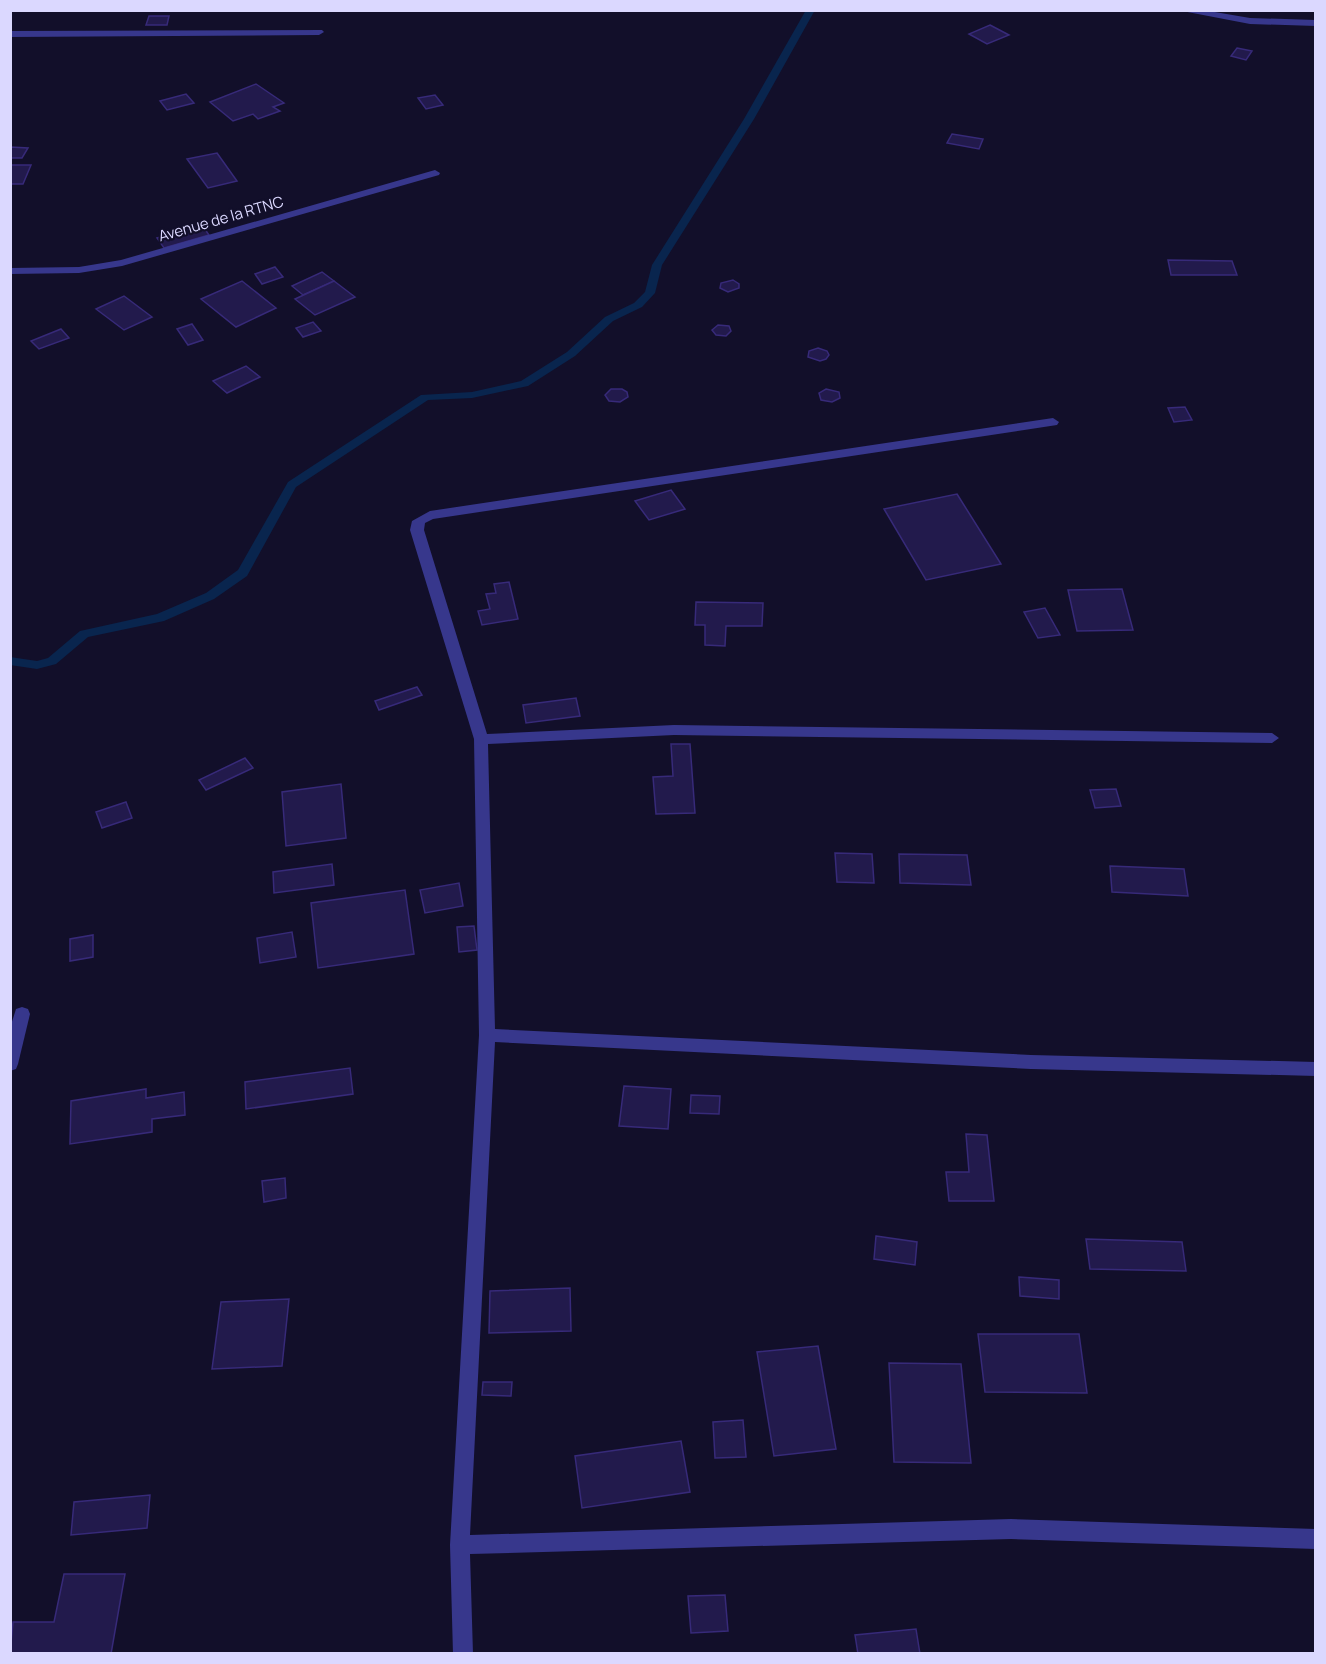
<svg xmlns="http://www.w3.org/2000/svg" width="1326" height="1664" font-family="Manrope,sans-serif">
<rect width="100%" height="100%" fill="#120f2a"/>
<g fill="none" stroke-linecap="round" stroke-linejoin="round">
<polygon fill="#09254e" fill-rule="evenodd" points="806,10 815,10 754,119 662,265 655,293 642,307 613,321 575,356 528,386 472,398 428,400 296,487 247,576 214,599 164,621 88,637 56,664 37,669 10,665 10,657 37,661 48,658 80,631 157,614 206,593 238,570 288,482 421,395 472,392 521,381 567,352 605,317 634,303 645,292 652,265 744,119"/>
</g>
<g fill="#221a4c" stroke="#372a79" stroke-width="1.5">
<polygon points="149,16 169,16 167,25 146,25"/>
<polygon points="990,25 1009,35 987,44 969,34"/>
<polygon points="1237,48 1252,51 1246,60 1231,56"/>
<polygon points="256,84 284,103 273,107 280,111 258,119 253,114 233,121 210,102"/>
<polygon points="186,94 194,103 167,110 160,101"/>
<polygon points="435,95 443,105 426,109 418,98"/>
<polygon points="952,134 983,139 979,149 947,143"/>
<polygon points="10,147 28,148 22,158 10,158"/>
<polygon points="217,153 237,181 208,188 187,159"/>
<polygon points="10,165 31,165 23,184 10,184"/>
<polygon points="202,225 209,235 164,248 157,238"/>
<polygon points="1168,260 1232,261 1237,275 1171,275"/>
<polygon points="275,267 283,277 262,284 255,274"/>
<polygon points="322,272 334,281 303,295 292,286"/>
<polygon points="733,280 739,284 739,288 728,292 720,288 721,283"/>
<polygon points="242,281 276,308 236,327 201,299"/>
<polygon points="334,281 355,297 315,315 295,299"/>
<polygon points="124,296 152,317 124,330 96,309"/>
<polygon points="313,322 321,331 303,337 296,328"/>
<polygon points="192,324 203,340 188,345 177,329"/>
<polygon points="718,325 729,326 731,331 726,336 716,335 712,330"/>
<polygon points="61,329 69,338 39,349 31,341"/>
<polygon points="818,348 827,351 829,355 826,359 820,361 808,357 809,351"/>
<polygon points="246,366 260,377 227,393 213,381"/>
<polygon points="611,389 622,389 627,392 628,397 620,402 609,401 605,395"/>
<polygon points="826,389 839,392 840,398 832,402 821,400 819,393"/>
<polygon points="1185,407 1192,420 1174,422 1168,408"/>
<polygon points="671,490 685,509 649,520 635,501"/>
<polygon points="957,494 1001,564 926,580 884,509"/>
<polygon points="509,582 518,619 482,625 478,611 490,609 486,594 496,593 494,584"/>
<polygon points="1122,589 1133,630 1077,631 1068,590"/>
<polygon points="696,602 763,603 762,626 726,626 725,646 705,645 705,625 695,625"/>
<polygon points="1045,608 1060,635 1038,638 1024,612"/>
<polygon points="417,687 422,695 379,710 375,701"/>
<polygon points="576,698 580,716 526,723 523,705"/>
<polygon points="671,744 690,744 695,813 656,814 653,777 673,776"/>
<polygon points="245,758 253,768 206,790 199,780"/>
<polygon points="341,784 346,838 286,846 282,792"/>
<polygon points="1116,789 1121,806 1095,808 1090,790"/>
<polygon points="126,802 132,818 102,828 96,812"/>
<polygon points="835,853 872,854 874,883 837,882"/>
<polygon points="899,854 967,855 971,885 900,883"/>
<polygon points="332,864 334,885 274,893 273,872"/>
<polygon points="1110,866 1184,869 1188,896 1112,892"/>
<polygon points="459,883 463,906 425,913 420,890"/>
<polygon points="405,890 414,954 318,968 311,903"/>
<polygon points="474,926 477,950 459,952 457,927"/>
<polygon points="292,932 296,957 260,963 257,938"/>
<polygon points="93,935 93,957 70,961 70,939"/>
<polygon points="350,1068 353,1094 246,1109 245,1082"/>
<polygon points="624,1086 671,1089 668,1129 619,1126"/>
<polygon points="146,1089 146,1098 184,1092 185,1115 152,1119 152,1132 70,1144 71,1101"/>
<polygon points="691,1095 720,1096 719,1114 690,1113"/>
<polygon points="966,1134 987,1135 994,1201 949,1201 946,1172 969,1172"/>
<polygon points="285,1178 286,1198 264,1202 262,1181"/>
<polygon points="876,1236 917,1242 915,1265 874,1259"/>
<polygon points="1086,1239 1182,1242 1186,1271 1090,1269"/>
<polygon points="1019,1277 1059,1280 1059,1299 1020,1296"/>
<polygon points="570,1288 571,1331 489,1333 490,1291"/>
<polygon points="289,1299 282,1366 212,1369 221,1302"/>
<polygon points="978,1334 1079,1334 1087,1393 985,1392"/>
<polygon points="818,1346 836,1449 774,1456 757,1352"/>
<polygon points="889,1363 961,1364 971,1463 894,1462"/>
<polygon points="483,1382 512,1382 511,1396 482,1395"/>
<polygon points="743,1420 746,1457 715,1458 713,1422"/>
<polygon points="681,1441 690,1492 582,1508 575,1456"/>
<polygon points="150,1495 147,1528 71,1535 74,1502"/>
<polygon points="64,1574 125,1574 111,1654 10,1654 13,1622 54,1622"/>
<polygon points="725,1595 728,1631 691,1633 688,1596"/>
<polygon points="916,1629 920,1654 858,1654 855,1635"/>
</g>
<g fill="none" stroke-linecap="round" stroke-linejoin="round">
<g fill="#37378c" fill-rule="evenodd">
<polygon points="1177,10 1203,10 1250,18 1316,20 1316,26 1250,24"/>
<polygon points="322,30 324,32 319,35 10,37 10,31"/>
<polygon points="435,170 440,173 439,175 122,266 79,273 10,274 10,268 79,267 121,260"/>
<polygon points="1053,418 1059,422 1057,425 433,519 425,523 424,530 487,734 674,725 1272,733 1279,738 1272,743 674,735 488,744 495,1029 1031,1055 1316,1062 1316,1076 1031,1069 495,1042 470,1535 1011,1519 1316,1529 1316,1549 1011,1539 470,1554 473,1654 453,1654 450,1545 479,1035 474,739 410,530 412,521 430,511"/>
<polygon points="22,1007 28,1009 30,1014 18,1064 16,1069 10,1071 10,1028 16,1009"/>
</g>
</g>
<g text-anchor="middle" stroke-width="4.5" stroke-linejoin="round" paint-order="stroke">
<g font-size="15" fill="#dbd8ff" stroke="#120f2a">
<text transform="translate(221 219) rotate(-16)" y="5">Avenue de la RTNC</text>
</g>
</g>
<rect width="1326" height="1664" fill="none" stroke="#dbd8ff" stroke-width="24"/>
</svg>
